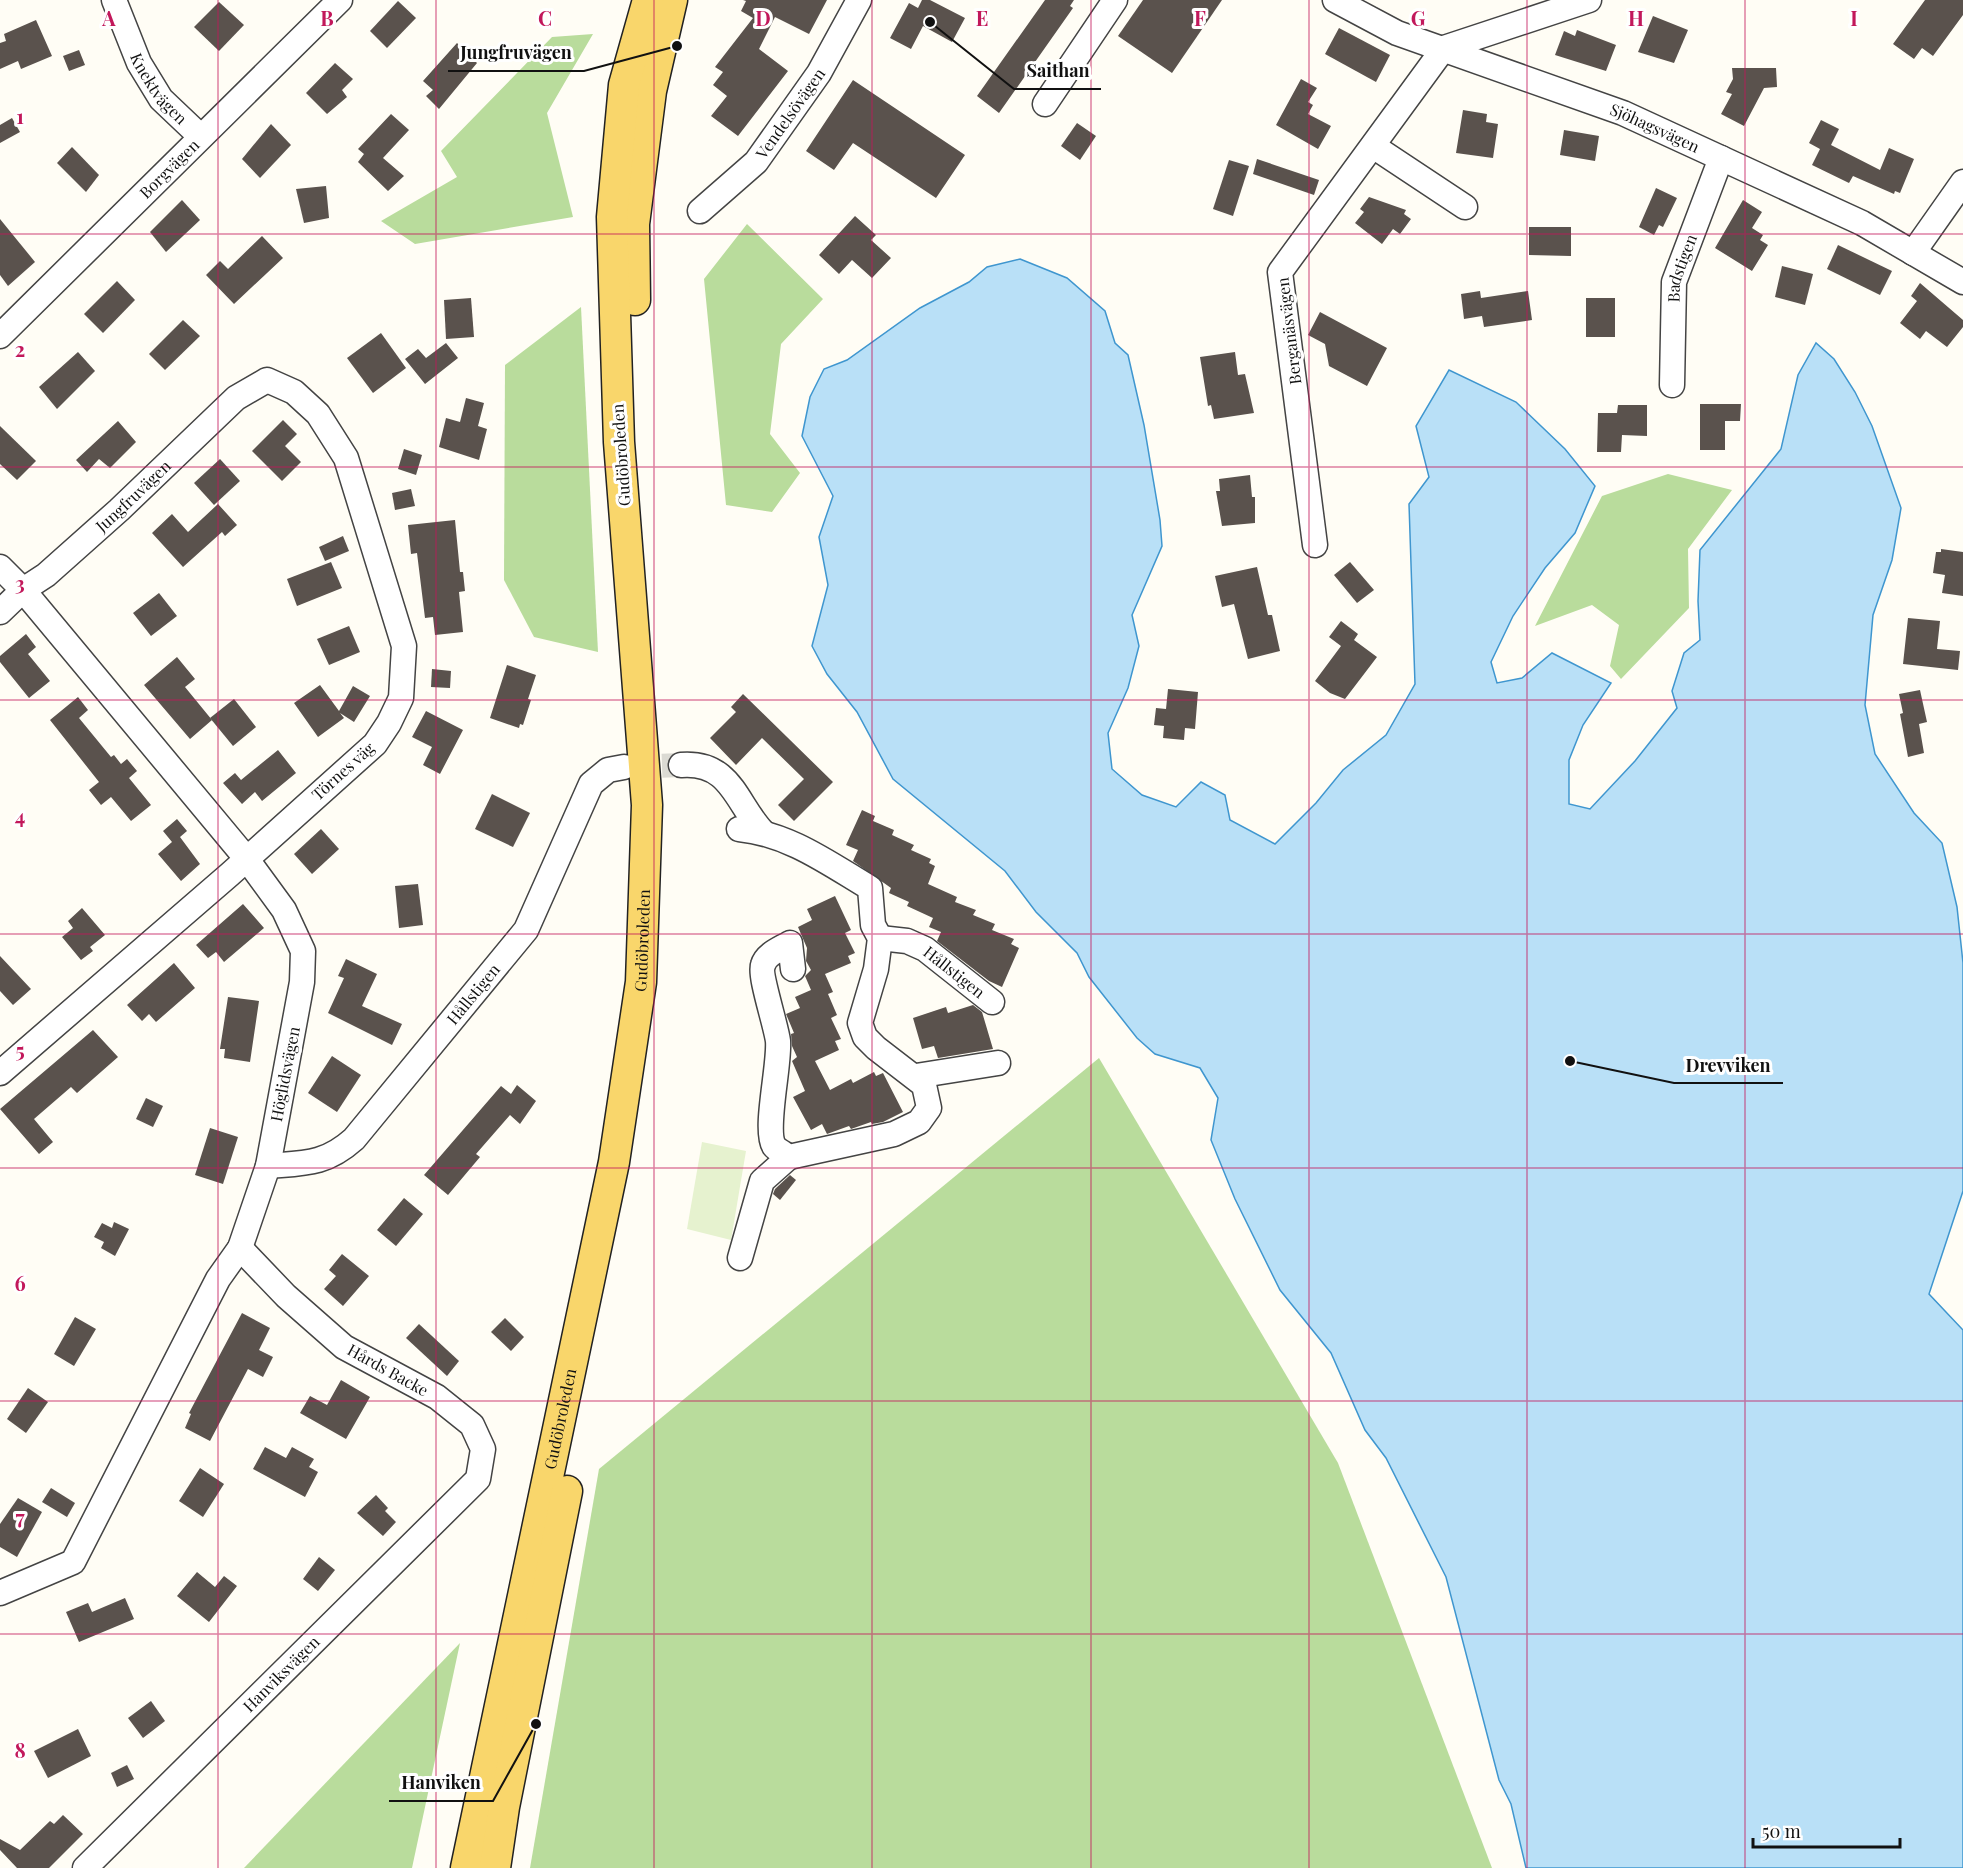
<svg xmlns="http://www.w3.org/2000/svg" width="1963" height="1868" font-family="'Playfair Display',serif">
<rect width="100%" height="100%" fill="#fffdf5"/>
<g fill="#b9dc9c">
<polygon points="593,34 547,113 573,217 415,244 381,221 457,177 441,151 552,37"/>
<polygon points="747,224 823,299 781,344 770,434 800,473 772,512 726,505 704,279"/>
<polygon points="581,307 598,652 534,637 504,580 505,365"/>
<polygon points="1668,474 1732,490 1688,549 1689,608 1621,679 1610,666 1619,625 1592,605 1535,626 1602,496"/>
<polygon points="1099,1058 1338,1463 1492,1868 530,1868 599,1469"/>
<polygon points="460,1643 412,1868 244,1868"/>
</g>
<polygon fill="#e6f2cf" points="702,1142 746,1151 731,1240 687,1229"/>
<polygon fill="#b9e0f7" stroke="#3f96cf" stroke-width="1.5" points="1020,259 1067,278 1105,311 1115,343 1128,355 1144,425 1160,520 1162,546 1132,615 1139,646 1128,688 1108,733 1112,769 1142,795 1176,807 1201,782 1225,795 1230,820 1275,844 1316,803 1343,770 1386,735 1415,684 1409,504 1429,477 1416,426 1449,370 1516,402 1565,449 1595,486 1575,533 1545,568 1513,616 1491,662 1497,683 1522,678 1552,653 1611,683 1583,725 1569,760 1569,804 1590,809 1635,761 1677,708 1672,691 1684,653 1700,640 1698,601 1700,550 1781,449 1798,375 1816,343 1834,359 1855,392 1872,426 1901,508 1892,560 1873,615 1865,705 1875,754 1914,813 1942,843 1957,907 1963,963 1963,1191 1929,1294 1963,1330 1963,1868 1526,1868 1511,1804 1499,1780 1446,1577 1386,1458 1365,1430 1331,1353 1280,1290 1235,1199 1211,1140 1218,1098 1200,1068 1155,1054 1137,1038 1089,977 1077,953 1036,912 1005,871 893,779 857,712 827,674 812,646 828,585 819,537 833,496 802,436 810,397 824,369 847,360 920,308 969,282 987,267"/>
<g fill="#5a524d">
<polygon points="743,0 827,0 809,34 775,17 759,49 788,71 738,136 711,116 727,96 713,85 723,72 715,67 753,18 741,11 746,1"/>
<polygon points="922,0 930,0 965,18 952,42 923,26 911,49 890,38 909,3 918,8"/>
<polygon points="1045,0 1074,0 1070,6 1073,8 999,113 977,96"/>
<polygon points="1143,0 1222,0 1172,73 1118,36"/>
<polygon points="1925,0 1963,0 1963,15 1933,56 1922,48 1914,59 1893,44"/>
<polygon points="398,1 416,18 387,48 370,31"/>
<polygon points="219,2 244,25 219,51 194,27"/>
<polygon points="1653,16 1688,30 1674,63 1638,52"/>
<polygon points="36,20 52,56 21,69 18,61 0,69 0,43 6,41 4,34"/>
<polygon points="1339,28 1390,55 1376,82 1325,54"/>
<polygon points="1577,30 1616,45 1606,71 1555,55 1564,31 1575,36"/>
<polygon points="457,43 477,63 439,109 426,96 433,90 423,81"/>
<polygon points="79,50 85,65 69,71 63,56"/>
<polygon points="335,63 353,79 342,90 347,97 327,114 306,93"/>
<polygon points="1732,68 1776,68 1777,87 1764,88 1744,126 1721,114 1732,94 1726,92 1733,79"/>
<polygon points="1301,79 1317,88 1308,102 1313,105 1308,114 1331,126 1318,149 1276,125"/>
<polygon points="853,80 965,155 936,198 853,143 834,170 806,151"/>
<polygon points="1463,110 1487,114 1486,122 1498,124 1493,158 1456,153"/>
<polygon points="391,114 409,130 383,158 404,176 388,191 358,162 364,154 358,149"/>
<polygon points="12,118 20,132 0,143 0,125"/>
<polygon points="1821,120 1839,129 1831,145 1880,170 1889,148 1914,159 1900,193 1895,191 1894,194 1853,176 1849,183 1812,165 1820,149 1809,143"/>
<polygon points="1077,123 1096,136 1080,160 1061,146"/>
<polygon points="271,124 291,145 260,178 242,159"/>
<polygon points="1564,130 1599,136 1595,161 1560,155"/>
<polygon points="72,147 99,175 86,192 57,163"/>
<polygon points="1257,159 1319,180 1314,195 1253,174"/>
<polygon points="1229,160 1249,166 1233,216 1213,209"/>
<polygon points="326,186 329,218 304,223 296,189"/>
<polygon points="1656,188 1677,198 1663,227 1659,225 1654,235 1639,227"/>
<polygon points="1369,197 1406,210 1404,214 1411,219 1400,234 1393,229 1382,244 1355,223 1364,212 1360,209"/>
<polygon points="182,200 200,220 166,252 150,232"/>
<polygon points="1743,200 1762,212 1752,228 1763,235 1760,240 1768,245 1752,271 1715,248"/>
<polygon points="855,216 876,235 871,240 891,258 872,278 852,260 839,274 819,255"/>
<polygon points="0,219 35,262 8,286 0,275"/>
<polygon points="1529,227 1571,227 1571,256 1529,255"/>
<polygon points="262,236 283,258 234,304 206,275 220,261 228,269"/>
<polygon points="1838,245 1892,271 1880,295 1827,269"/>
<polygon points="1782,266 1813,274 1805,305 1775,297"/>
<polygon points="117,281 135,300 103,333 84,314"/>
<polygon points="1920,283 1963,320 1963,327 1947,347 1926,331 1920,339 1900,323 1917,301 1911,296"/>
<polygon points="1480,291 1481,298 1528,291 1532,320 1484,327 1482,316 1464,319 1461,294"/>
<polygon points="471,298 474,337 446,339 444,300"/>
<rect x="1586" y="298" width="29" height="39"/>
<polygon points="1320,312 1387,348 1367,386 1329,366 1325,344 1308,335"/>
<polygon points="183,320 200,336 165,370 149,354"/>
<polygon points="381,333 406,368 373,393 347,358"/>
<polygon points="446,343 458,358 425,384 405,359 418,349 426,358"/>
<polygon points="78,352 95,371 57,409 39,387"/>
<polygon points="1235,352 1238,375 1245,374 1254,413 1214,419 1211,405 1208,406 1200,357"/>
<polygon points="466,398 484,403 478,426 487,429 479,460 439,447 446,418 460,422"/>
<polygon points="1700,404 1741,404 1740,421 1725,421 1725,450 1700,450"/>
<polygon points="1618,405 1647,405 1647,436 1622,435 1621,452 1597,452 1598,413 1617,413"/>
<polygon points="283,420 297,434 285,446 301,462 282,481 252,451"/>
<polygon points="118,421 136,442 110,468 99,459 87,472 76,460"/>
<polygon points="0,426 36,461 17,480 0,464"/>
<polygon points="404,449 422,455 416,475 398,469"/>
<polygon points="220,459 240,481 214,505 194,483"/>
<polygon points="1250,475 1252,497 1255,497 1255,523 1222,526 1216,491 1220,491 1219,479"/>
<polygon points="411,489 415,506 395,510 392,493"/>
<polygon points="218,504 237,525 225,536 222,532 183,567 152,533 172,514 188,532"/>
<polygon points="455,520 460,572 463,572 465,591 459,592 463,632 435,635 433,617 425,618 417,553 411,554 408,525"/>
<polygon points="343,536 349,551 325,561 319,547"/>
<polygon points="1941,549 1963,552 1963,596 1942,593 1945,575 1933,573 1936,552 1941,552"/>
<polygon points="331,562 342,588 297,606 287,579"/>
<polygon points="1350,562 1374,590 1357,603 1334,575"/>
<polygon points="1257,567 1268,615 1272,615 1280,651 1248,659 1234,604 1222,607 1215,576"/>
<polygon points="159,593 177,616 151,636 133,613"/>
<polygon points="1908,618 1940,621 1937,649 1960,651 1958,670 1903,664"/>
<polygon points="1341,621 1358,634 1354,640 1377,657 1345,699 1330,693 1315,681 1341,646 1329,637"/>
<polygon points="349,626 360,652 329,665 317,639"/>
<polygon points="26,634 36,647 28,654 50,681 29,698 0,662 0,656"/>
<polygon points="177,657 195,679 185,687 212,720 190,739 144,685"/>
<polygon points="507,665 536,675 528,699 531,700 523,725 520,724 519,728 490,718"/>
<polygon points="432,669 451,671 450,688 431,687"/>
<polygon points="320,685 339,711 353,686 370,696 354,722 340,713 344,718 318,737 294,703"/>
<polygon points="1168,689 1198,692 1195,729 1185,728 1184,740 1163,738 1164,726 1154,725 1156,708 1166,709"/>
<polygon points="1920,690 1927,722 1919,724 1924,753 1908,757 1900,714 1903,713 1899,694"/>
<polygon points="743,694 833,782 794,821 778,805 804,779 762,738 736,765 710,738 736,712 731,707"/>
<polygon points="78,697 88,710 79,718 111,757 114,755 121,764 127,759 137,771 129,778 151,805 131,821 111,797 101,805 89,790 99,782 50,720"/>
<polygon points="234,699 256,727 233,746 210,718"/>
<polygon points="426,711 463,730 440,774 423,765 432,747 412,737"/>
<polygon points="278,750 296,773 262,801 255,792 242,804 223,783 235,773 241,780"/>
<polygon points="492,794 530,813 513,847 475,829"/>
<polygon points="862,810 875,816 873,821 894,830 892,835 914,845 911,850 931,859 929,863 935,866 928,884 957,897 955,902 976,910 973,915 995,924 992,930 1014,939 1011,944 1019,948 1002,987 989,981 937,941 941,932 929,927 933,918 907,906 909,902 889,893 891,888 853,861 858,850 846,845"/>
<polygon points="177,819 187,831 180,837 200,864 181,881 158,854 172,842 163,831"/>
<polygon points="321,829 339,849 312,874 294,854"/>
<polygon points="418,884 423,925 399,928 395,886"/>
<polygon points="835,896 851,930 845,933 855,953 848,956 851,963 825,974 833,992 828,994 837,1015 831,1018 841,1039 835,1041 839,1050 815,1061 830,1090 851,1079 853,1083 874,1072 876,1076 883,1073 903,1112 883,1122 872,1124 871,1122 851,1129 849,1126 827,1134 822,1124 811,1130 793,1097 805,1091 792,1061 797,1057 792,1046 791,1034 794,1033 786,1014 800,1008 795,997 811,990 805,976 811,970 806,961 807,948 798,927 812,920 807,909"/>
<polygon points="243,904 264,928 224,962 216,952 208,958 196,945"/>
<polygon points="82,908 105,935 90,947 93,951 81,960 62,937 73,928 68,921"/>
<polygon points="0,956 31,989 13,1005 0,991"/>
<polygon points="346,959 377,974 362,1006 402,1024 392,1045 328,1013 344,978 338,976"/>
<polygon points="174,963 195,988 156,1022 149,1014 142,1021 127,1005"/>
<polygon points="228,997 259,1001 250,1062 224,1058 225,1049 220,1049"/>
<polygon points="973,1005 982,1012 993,1049 938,1058 934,1046 922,1049 913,1018 946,1007 948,1013"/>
<polygon points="93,1030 118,1057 77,1093 71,1087 34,1119 53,1142 39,1154 0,1109"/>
<polygon points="332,1056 361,1075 337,1112 308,1093"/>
<polygon points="517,1085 536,1101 520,1124 510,1115 476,1154 480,1157 448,1195 424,1175 501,1086 511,1094"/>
<polygon points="146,1098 163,1106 153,1127 136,1119"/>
<polygon points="210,1128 238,1137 223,1184 195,1175"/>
<polygon points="790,1175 796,1180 780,1200 773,1194 775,1189"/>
<polygon points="404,1198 423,1214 396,1246 377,1230"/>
<polygon points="114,1222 129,1229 115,1256 101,1248 104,1242 94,1237 102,1223 112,1228"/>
<polygon points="342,1254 369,1276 343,1306 324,1289 336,1276 329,1270"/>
<polygon points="242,1313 270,1328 259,1350 273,1357 263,1377 248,1369 210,1441 185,1428 191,1414 189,1413"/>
<polygon points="75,1317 96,1329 74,1366 54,1354"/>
<polygon points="505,1318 524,1337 511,1351 491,1332"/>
<polygon points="419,1324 459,1361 447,1376 406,1338"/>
<polygon points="341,1380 370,1397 346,1439 300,1413 310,1396 327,1405"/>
<polygon points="28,1388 48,1402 26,1433 7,1419"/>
<polygon points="265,1447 286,1458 292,1447 314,1459 309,1467 318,1472 305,1497 253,1469"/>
<polygon points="200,1468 224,1484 203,1517 179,1501"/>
<polygon points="51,1488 75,1503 67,1517 42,1502"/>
<polygon points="376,1495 388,1508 385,1511 396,1522 383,1536 357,1513"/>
<polygon points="18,1498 42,1512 17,1557 0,1547 0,1524"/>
<polygon points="319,1557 335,1570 318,1591 303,1579"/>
<polygon points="197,1572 215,1587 224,1576 237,1586 209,1622 177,1596"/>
<polygon points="125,1598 134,1619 79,1642 66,1612 88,1603 92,1612"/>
<polygon points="151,1701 165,1721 143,1738 128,1718"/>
<polygon points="78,1729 91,1756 48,1778 34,1751"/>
<polygon points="127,1765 134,1779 117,1787 111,1773"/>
<polygon points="63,1815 83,1834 49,1868 17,1868 0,1850 0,1839 20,1850 50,1821 54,1824"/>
</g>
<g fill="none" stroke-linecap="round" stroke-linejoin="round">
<polyline stroke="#dbdad3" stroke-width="24" stroke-dasharray="24 12" stroke-linecap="butt" points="626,767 681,765"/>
<g stroke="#444" stroke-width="27">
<g id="minor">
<path id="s1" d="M114 0 139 63 161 99 200 136"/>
<path id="s2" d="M1335 0 1397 33 1623 113 1862 223 1963 282"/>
<polyline points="1045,104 1115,0"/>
<polyline points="1373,146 1465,207"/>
<path id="s3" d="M700 211 756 162 819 73 859 0"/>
<polyline points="1913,253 1963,182"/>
<path id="s4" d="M0 336 340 0"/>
<path id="s5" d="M1672 385 1674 282 1721 158"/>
<polyline points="1315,545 1280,272 1444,48 1589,0"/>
<polyline points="0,567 23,590 246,858 284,910 303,951 302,982 268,1166 240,1248 218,1279 73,1562 0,1593"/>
<path id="s6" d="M0 612 23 590 46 575 119 510 236 398 267 380 294 392 318 414 346 458 404 646 401 698 389 723 375 744 229 875 0 1073"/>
<path d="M681 765C731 761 736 803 762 831"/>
<path d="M739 829C789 834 828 863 870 888L873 925 880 938 876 969 860 1023 865 1037 876 1048 924 1085 929 1108 919 1122 894 1134 789 1157C785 1154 777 1150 774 1146 764 1129 780 1065 778 1041 776 1025 759 975 763 965 766 954 780 949 790 943L793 969"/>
<path id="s7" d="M880 938 907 941 925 949 992 1002"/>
<polyline points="916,1076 998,1063"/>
<path id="s8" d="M268 1166C304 1163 325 1165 354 1139L526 930 591 784 608 770 624 767"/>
<polyline points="740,1258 762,1181 789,1157"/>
<path id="s9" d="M85 1868 478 1479 483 1449 472 1425 437 1397 344 1347 286 1296 240 1248"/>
</g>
</g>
<g stroke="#222" stroke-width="33">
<g id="major">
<polyline points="635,300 634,224 651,91 672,0"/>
<path id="s10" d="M466 1868 614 1162 641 982 647 805 619 442 612 217 624 85 648 0"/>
<polyline points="495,1868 504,1807 567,1491"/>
</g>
</g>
<use href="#minor" stroke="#fff" stroke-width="24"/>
<use href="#major" stroke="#f9d66b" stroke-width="30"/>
</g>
<path fill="none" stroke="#c2185b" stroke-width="1.5" stroke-opacity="0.55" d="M218 0V1868M436 0V1868M654 0V1868M872 0V1868M1091 0V1868M1309 0V1868M1527 0V1868M1745 0V1868M0 234H1963M0 467H1963M0 700H1963M0 934H1963M0 1168H1963M0 1401H1963M0 1634H1963"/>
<g text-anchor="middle" stroke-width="6" stroke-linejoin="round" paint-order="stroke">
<g font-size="16" fill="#111" stroke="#fff">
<text dy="6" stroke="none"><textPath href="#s1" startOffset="100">Knektvägen</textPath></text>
<text dy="6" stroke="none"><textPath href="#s3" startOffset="134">Vendelsövägen</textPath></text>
<text dy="6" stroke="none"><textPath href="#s2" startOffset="345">Sjöhagsvägen</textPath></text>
<text dy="6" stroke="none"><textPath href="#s4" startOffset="238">Borgvägen</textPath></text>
<text dy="6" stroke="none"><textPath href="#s5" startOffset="118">Badstigen</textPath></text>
<text transform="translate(1289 331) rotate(-97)" y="6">Berganäsvägen</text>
<text transform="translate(621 455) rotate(-94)" y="6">Gudöbroleden</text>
<text dy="6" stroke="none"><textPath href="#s6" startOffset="177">Jungfruvägen</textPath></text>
<text transform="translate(343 771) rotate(-42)" y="6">Törnes väg</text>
<text dy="6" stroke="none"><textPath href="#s10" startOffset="945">Gudöbroleden</textPath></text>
<text dy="6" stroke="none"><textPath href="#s7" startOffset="84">Hållstigen</textPath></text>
<text dy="6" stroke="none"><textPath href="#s8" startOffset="280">Hållstigen</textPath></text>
<text transform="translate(285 1074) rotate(-79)" y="6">Höglidsvägen</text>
<text transform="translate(388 1370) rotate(29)" y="6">Hårds Backe</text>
<text dy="6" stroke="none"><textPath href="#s10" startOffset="459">Gudöbroleden</textPath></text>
<text dy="6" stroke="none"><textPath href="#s9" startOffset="276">Hanviksvägen</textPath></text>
</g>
</g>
<g font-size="20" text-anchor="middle" font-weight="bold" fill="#c2185b" stroke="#fff" stroke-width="6" stroke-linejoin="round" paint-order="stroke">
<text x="109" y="26">A</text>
<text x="327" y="26">B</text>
<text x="545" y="26">C</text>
<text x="763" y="26">D</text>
<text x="982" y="26">E</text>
<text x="1200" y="26">F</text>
<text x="1418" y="26">G</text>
<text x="1636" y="26">H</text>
<text x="1854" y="26">I</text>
<text x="20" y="124">1</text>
<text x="20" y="357">2</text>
<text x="20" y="591">3</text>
<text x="20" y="824">4</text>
<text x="20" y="1058">5</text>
<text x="20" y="1291">6</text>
<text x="20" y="1525">7</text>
<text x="20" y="1758">8</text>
</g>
<path fill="none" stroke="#111" stroke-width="2" d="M677 46L584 71H448M930 22L1014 89H1101M1570 1061L1674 1083H1783M536 1724L493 1801H389"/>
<g fill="#111" stroke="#fff" stroke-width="2">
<circle cx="677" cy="46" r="6"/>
<circle cx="930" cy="22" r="6"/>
<circle cx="1570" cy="1061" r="6"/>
<circle cx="536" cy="1724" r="6"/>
</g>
<g font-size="18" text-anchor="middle" font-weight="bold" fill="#111" stroke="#fff" stroke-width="6" stroke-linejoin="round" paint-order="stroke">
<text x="516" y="59">Jungfruvägen</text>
<text x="1058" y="77">Saithan</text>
<text x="1728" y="1072">Drevviken</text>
<text x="441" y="1789">Hanviken</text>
</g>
<path d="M1753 1838v9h147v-9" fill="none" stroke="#111111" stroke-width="3"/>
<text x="1762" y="1838" font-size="18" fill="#111111" stroke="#ffffff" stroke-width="4.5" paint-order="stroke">50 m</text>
</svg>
